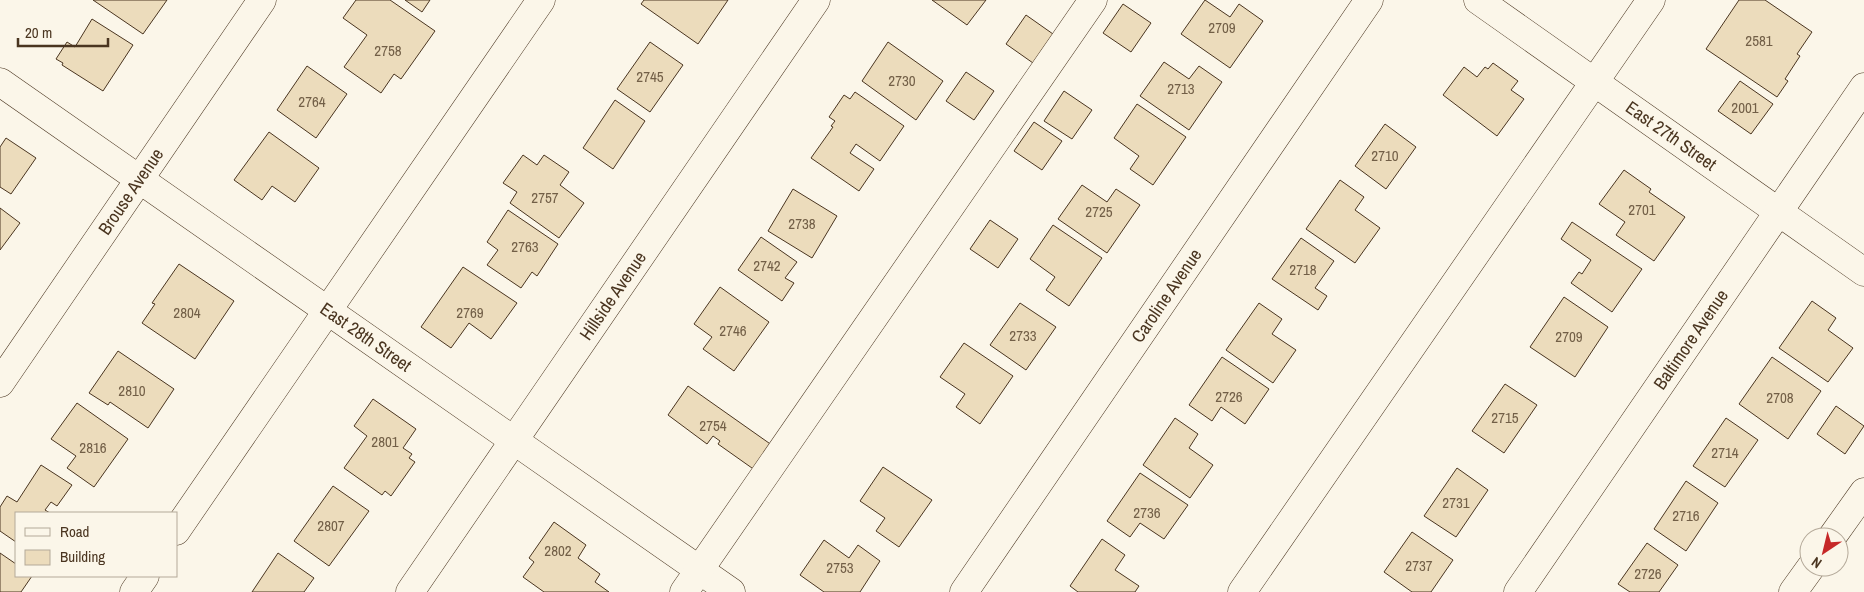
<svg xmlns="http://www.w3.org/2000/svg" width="1864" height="592" font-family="'Archivo Narrow',sans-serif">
<rect width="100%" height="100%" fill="#fbf6e9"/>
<g fill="#ecdcbc" stroke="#4a3520">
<polygon points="93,0 167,0 143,34"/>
<polygon points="356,0 390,0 435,31 401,79 394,74 381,93 344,67 367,35 343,18"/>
<polygon points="405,0 430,0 422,12"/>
<polygon points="644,0 728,0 698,44 641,4"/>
<polygon points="932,0 986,0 967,25"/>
<polygon points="1205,0 1230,17 1239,4 1263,21 1230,68 1181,34"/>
<polygon points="1739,0 1765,0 1812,32 1797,54 1800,56 1785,79 1788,81 1777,97 1706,49"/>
<polygon points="1123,4 1151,23 1131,52 1103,33"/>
<polygon points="1026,15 1053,34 1033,63 1006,44"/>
<polygon points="92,19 133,45 103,91 62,65 63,63 56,59 67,42 75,47"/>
<polygon points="650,42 683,65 650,112 617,89"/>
<polygon points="888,42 943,81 916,120 862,81"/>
<polygon points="1164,62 1189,79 1199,66 1222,82 1189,130 1140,96"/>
<polygon points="1493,63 1518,81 1511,90 1524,99 1497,136 1443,95 1464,67 1477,77 1485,67 1488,69"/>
<polygon points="307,66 347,94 316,138 277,110"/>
<polygon points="966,72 994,91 974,120 946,101"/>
<polygon points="1740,81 1773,104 1751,134 1718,111"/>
<polygon points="1064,91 1092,110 1072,139 1044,121"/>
<polygon points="855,92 904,126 880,161 856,144 850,153 874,169 859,191 811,158 833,127 831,126 835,121 829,117 844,95 850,99"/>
<polygon points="615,100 645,121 613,169 583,148"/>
<polygon points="1137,104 1186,137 1153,185 1130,169 1139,156 1114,138"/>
<polygon points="1034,122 1062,141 1042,170 1014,151"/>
<polygon points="1385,124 1416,147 1386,189 1355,166"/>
<polygon points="269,132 319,168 295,202 272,186 262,200 234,180"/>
<polygon points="6,138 36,158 11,194 0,187 0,147"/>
<polygon points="523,155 537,165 544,155 569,172 560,185 584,203 559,238 510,203 517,192 503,183"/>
<polygon points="1624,170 1651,189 1649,192 1685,217 1654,261 1616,235 1625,222 1599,204"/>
<polygon points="1340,180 1364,197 1355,210 1380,228 1355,263 1306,229"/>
<polygon points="1082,185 1107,202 1116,189 1140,205 1107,253 1058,219"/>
<polygon points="793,189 837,216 812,258 768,231"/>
<polygon points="0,208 20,223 0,250"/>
<polygon points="508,210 558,244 537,276 532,272 521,288 487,265 498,250 487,242"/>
<polygon points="990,220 1018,239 998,268 970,249"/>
<polygon points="1572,222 1642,269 1612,312 1571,283 1579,272 1582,274 1591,260 1561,239"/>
<polygon points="1053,225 1102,258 1069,306 1046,290 1055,277 1030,259"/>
<polygon points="761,237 797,262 785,278 794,283 782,301 738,270"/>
<polygon points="1301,238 1334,261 1315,288 1327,296 1318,310 1272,279"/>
<polygon points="179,264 234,301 195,359 142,323 155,304 152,303"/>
<polygon points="463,267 517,303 491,339 469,323 451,348 421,327"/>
<polygon points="720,287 769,322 734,371 703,349 712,337 694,324"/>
<polygon points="1564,297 1608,327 1575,377 1530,347"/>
<polygon points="1812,301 1836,318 1828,330 1853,348 1828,382 1779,348"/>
<polygon points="1020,303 1056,327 1026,370 990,345"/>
<polygon points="1259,303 1282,319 1272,334 1296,350 1273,383 1226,350"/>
<polygon points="964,343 1013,376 980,424 956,407 965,394 940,377"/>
<polygon points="118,351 174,389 148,428 110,402 108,405 89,393"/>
<polygon points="1222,357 1269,389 1245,424 1221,407 1212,421 1189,405"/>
<polygon points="1772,357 1821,391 1788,439 1739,404"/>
<polygon points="1505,384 1537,405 1504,453 1472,431"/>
<polygon points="688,386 776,448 759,473 718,444 720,441 713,436 707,444 668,415"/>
<polygon points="373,399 416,429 403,448 412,454 409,458 415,462 391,496 385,491 382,495 344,468 367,436 354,426"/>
<polygon points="77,403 128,439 94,487 67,468 76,456 51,439"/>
<polygon points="1836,406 1864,426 1845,454 1817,434"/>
<polygon points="1175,418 1198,434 1189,448 1213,465 1190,498 1143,465"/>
<polygon points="1726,418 1758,440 1725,487 1693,466"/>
<polygon points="41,465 72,485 57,506 51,502 45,510 50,513 16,513 16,542 0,531 0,507 7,496 17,502"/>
<polygon points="883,467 932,500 899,547 876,531 885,518 860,501"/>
<polygon points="1457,468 1488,490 1456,537 1424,516"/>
<polygon points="1140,473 1188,505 1164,539 1140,523 1130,537 1107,521"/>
<polygon points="1686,481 1718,503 1686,551 1654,529"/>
<polygon points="333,486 369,511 329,566 294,541"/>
<polygon points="554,522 586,545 578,558 600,574 595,582 609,592 544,592 523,577 534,562 529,558"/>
<polygon points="1412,532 1453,560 1431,592 1412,592 1384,572"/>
<polygon points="1102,539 1125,555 1115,570 1139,586 1135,592 1078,592 1070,586"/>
<polygon points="824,540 849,558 858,545 880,561 860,592 824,592 800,575"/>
<polygon points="1647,543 1678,565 1659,592 1630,592 1618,584"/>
<polygon points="0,553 16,564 16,576 32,576 21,592 0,592"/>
<polygon points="278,553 314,578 304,592 252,592"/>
</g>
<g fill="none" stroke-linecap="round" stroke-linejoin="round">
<g stroke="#4a3520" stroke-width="29">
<g id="minor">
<path id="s1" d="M1478 0 1864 272"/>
<path id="s2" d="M0 82 731 592"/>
<path id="s3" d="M0 383 262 0"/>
<polyline points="176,531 541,0"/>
<polyline points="1832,537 1864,492"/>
<polyline points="134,592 145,576"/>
<path id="s4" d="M410 592 816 0"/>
<polyline points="684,592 1093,0"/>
<path id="s5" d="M964 592 1369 0"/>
<polyline points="1242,592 1651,0"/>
<path id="s6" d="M1518 592 1864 87"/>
<polyline points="1793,592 1811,567"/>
</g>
</g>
<use href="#minor" stroke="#fbf6e9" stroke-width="28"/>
</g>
<g text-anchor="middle" stroke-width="4" stroke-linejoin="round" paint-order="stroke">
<g font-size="15" fill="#725f47">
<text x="1222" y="33">2709</text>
<text x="1759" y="46">2581</text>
<text x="388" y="56">2758</text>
<text x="650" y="82">2745</text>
<text x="902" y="86">2730</text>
<text x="1181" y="94">2713</text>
<text x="312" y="107">2764</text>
<text x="1745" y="113">2001</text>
<text x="1385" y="161">2710</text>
<text x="545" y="203">2757</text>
<text x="1642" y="215">2701</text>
<text x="1099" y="217">2725</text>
<text x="802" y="229">2738</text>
<text x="525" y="252">2763</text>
<text x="767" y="271">2742</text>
<text x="1303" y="275">2718</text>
<text x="187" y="318">2804</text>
<text x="470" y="318">2769</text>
<text x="733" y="336">2746</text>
<text x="1023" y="341">2733</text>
<text x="1569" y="342">2709</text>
<text x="132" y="396">2810</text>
<text x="1229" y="402">2726</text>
<text x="1780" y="403">2708</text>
<text x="1505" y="423">2715</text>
<text x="713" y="431">2754</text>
<text x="385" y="447">2801</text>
<text x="93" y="453">2816</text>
<text x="1725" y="458">2714</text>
<text x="1456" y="508">2731</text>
<text x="1147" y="518">2736</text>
<text x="1686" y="521">2716</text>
<text x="331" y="531">2807</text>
<text x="558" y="556">2802</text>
<text x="1419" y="571">2737</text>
<text x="840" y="573">2753</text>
<text x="1648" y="579">2726</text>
</g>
<g font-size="18" fill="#4a3520" stroke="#fbf6e9">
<text dy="6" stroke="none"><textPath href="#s1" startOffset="236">East 27th Street</textPath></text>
<text dy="6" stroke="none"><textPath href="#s3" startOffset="232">Brouse Avenue</textPath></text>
<text dy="6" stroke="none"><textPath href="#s4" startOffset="359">Hillside Avenue</textPath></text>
<text dy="6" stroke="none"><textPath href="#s5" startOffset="359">Caroline Avenue</textPath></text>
<text dy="6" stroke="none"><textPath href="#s2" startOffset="446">East 28th Street</textPath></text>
<text dy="6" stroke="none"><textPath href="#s6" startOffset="306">Baltimore Avenue</textPath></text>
</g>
</g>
<rect x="15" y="512" width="162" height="65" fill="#fbf6e9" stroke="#b4a999"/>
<rect x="25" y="528" width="25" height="8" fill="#fbf6e9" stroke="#b4a999"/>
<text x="60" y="537" font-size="15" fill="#4a3520">Road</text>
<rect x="25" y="550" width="25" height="15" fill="#ecdcbc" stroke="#b4a999"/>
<text x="60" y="562" font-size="15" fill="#4a3520">Building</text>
<g transform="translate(1824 552) rotate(215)"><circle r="24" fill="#fbf6e9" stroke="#b4a999"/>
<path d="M0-4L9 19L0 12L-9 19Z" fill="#c62828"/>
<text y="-8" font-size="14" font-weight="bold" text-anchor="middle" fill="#4a3520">N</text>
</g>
<path d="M18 38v8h90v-8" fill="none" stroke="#4a3520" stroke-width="2.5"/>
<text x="25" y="38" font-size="15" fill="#4a3520" stroke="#fbf6e9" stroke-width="4" paint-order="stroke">20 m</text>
</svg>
